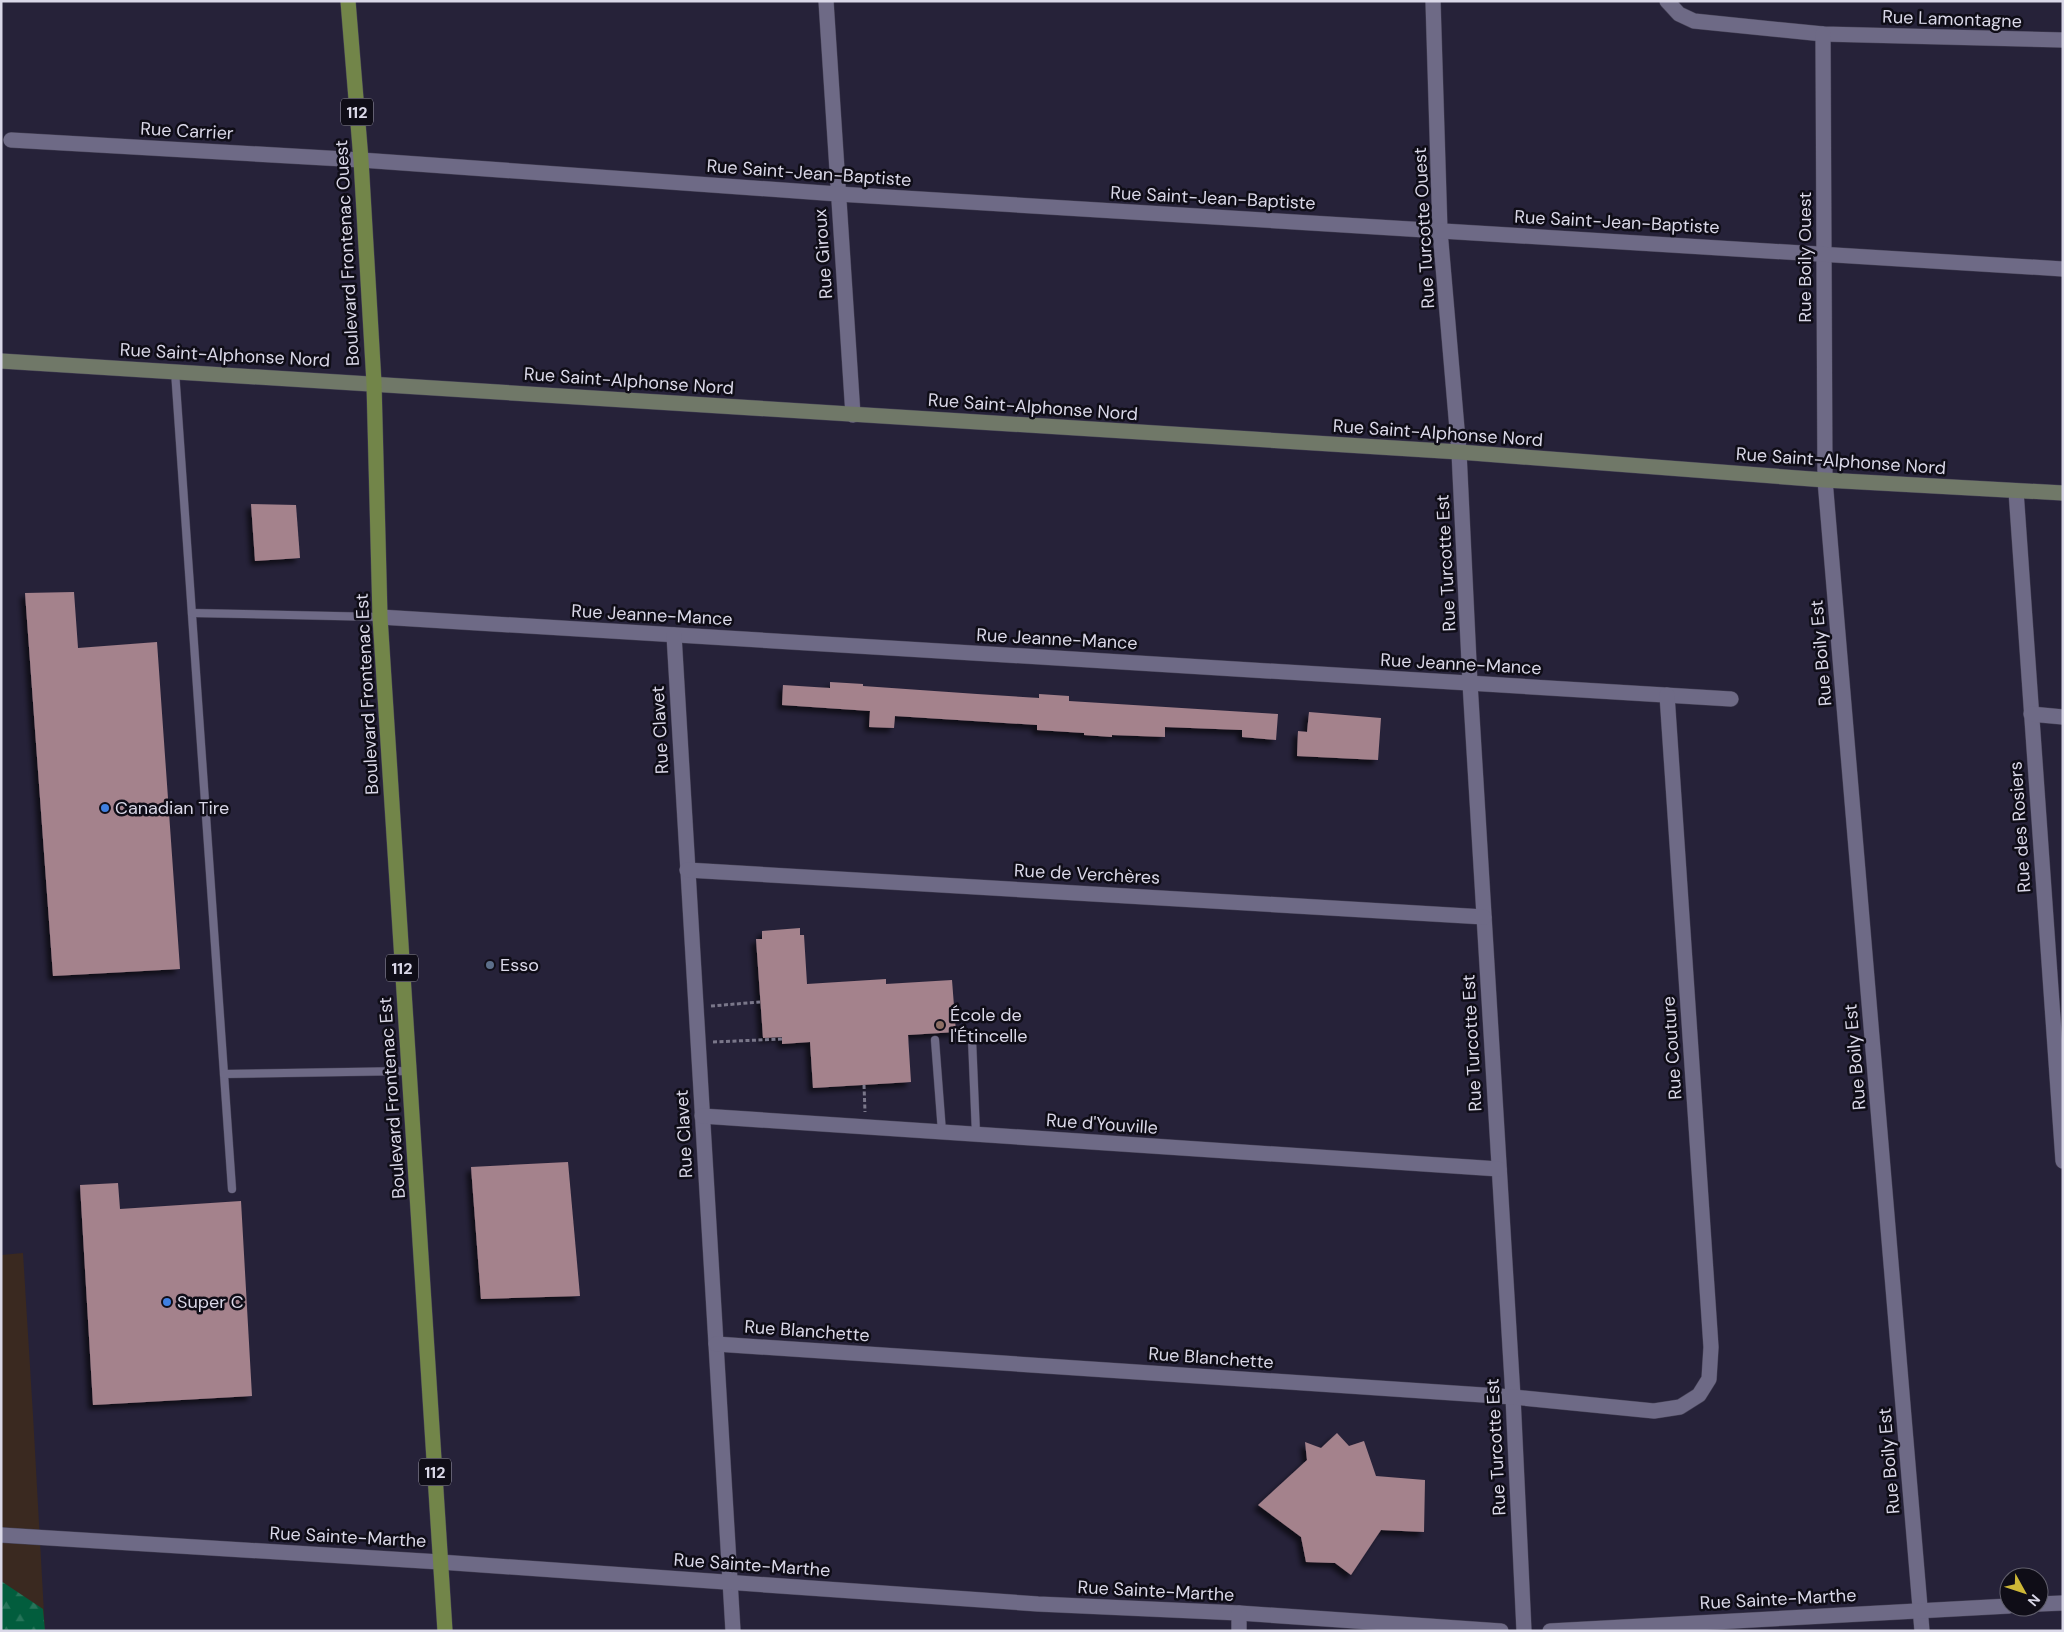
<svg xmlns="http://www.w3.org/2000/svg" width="2064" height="1632" font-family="'DM Sans',sans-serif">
<defs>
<pattern id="forest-firs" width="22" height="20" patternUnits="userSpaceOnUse" patternTransform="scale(1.25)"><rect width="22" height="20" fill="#025d3d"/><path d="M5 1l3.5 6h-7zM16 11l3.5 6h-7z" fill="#267459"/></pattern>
<filter id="shadow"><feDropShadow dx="-4.5" dy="4.5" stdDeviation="2.5" flood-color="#0009"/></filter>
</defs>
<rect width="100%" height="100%" fill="#262239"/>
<polygon fill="#3a2920" points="23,1253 33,1415 45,1631 1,1631 1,1255"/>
<polygon fill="url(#forest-firs)" points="1,1581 43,1609 45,1631 1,1631"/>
<g fill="#a4828c" filter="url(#shadow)">
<polygon points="251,504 296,505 300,558 255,561"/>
<polygon points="74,592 78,648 157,642 180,969 53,976 25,593"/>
<polygon points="830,682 863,684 863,686 977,694 1039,698 1039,694 1069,696 1069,701 1278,714 1276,740 1242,737 1242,730 1165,727 1165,737 1112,735 1112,737 1084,735 1084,733 1037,730 1037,725 895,716 894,728 869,727 870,711 782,705 783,685 830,688"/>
<polygon points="1309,712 1381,718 1378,760 1297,756 1298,731 1307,732"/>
<polygon points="800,928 800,935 804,935 807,984 886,979 886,984 952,980 956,1032 908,1035 911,1082 813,1088 810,1042 782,1044 782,1037 763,1038 756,939 762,939 762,931"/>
<polygon points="568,1162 580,1296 481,1299 471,1167"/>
<polygon points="118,1183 120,1209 241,1201 252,1396 93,1405 80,1185"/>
<polygon points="1337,1433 1349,1446 1364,1441 1376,1476 1425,1480 1424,1532 1381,1530 1351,1575 1335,1563 1306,1562 1301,1537 1258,1505 1307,1460 1305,1442 1321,1448"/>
</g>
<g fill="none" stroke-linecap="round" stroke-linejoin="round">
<g stroke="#444054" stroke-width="9">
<g id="service">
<polyline points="175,371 232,1189"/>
<polyline points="192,613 380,617"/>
<polyline points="972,1039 976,1134"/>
<polyline points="935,1040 942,1132"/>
<polyline points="224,1074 409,1071"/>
</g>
</g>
<g stroke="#444054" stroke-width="16">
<g id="minor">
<polyline points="826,1 853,415"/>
<polyline points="1433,1 1440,231 1459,452 1470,683 1513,1397 1524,1631"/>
<polyline points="1667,1 1679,14 1694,21 1823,34 2063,40"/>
<polyline points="1823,34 1825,480 1922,1631"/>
<polyline points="11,140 361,160 838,194 2063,269"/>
<polyline points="2016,491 2063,1161"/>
<polyline points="380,617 1731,699"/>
<polyline points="674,635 733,1631"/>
<polyline points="2031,714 2063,717"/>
<polyline points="687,870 1484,917"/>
<polyline points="702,1116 1499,1169"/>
<polyline points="716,1344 1513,1397 1654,1411 1680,1407 1699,1395 1709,1379 1711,1347 1667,695"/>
<polyline points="1,1535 440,1562 1038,1604 1239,1613 1501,1631"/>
<polyline points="2039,1604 2063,1603"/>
<polyline points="1239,1613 1239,1631"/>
<polyline points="1550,1631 2009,1606"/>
</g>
</g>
<g stroke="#444054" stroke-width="16">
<polyline id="secondary" points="1,361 1459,452 1825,480 2063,493"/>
</g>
<g stroke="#444054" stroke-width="16">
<polyline id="primary" points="348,1 361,160 374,383 380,617 445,1631"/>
</g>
<g stroke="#7a778a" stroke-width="3" stroke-dasharray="4 2.5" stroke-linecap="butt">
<polyline points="711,1006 760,1002"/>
<polyline points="713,1042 782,1039"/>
<polyline points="864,1085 865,1112"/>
</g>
<use href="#service" stroke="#6e6a86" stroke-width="8"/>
<use href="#minor" stroke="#6e6a86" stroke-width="15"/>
<use href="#secondary" stroke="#707868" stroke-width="15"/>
<use href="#primary" stroke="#728549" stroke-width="15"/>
</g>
<g fill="#3f7fe0" stroke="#0f0d17" stroke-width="2">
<circle cx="105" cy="808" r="5"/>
<circle cx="167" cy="1302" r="5"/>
</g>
<circle fill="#5c6f8a" stroke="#0f0d17" stroke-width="2" cx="490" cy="965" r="5"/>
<circle fill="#8d6e63" stroke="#0f0d17" stroke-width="2" cx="940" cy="1025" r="5"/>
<g text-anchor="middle" stroke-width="5" stroke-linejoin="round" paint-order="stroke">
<g fill="#0f0d17" stroke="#9d9ba9" stroke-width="1">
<rect x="341" y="98.5" width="32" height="27" rx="4"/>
<rect x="386" y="954.5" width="32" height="27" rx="4"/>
<rect x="419" y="1458.5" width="32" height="27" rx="4"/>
</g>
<g font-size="16" font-weight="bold" fill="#dad8e8">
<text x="357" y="118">112</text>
<text x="402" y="974">112</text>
<text x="435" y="1478">112</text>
</g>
<g font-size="18" fill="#dad8e8" stroke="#0f0d17">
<text transform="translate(1952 19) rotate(2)" y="6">Rue Lamontagne</text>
<text transform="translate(187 131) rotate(3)" y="6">Rue Carrier</text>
<text transform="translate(809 173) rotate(4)" y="6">Rue Saint-Jean-Baptiste</text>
<text transform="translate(1213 198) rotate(3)" y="6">Rue Saint-Jean-Baptiste</text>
<text transform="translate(1617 222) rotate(3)" y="6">Rue Saint-Jean-Baptiste</text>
<text transform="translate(1424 228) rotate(-93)" y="6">Rue Turcotte Ouest</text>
<text transform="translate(347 253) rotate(-93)" y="6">Boulevard Frontenac Ouest</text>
<text transform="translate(823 254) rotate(-94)" y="6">Rue Giroux</text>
<text transform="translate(1805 257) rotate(-90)" y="6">Rue Boily Ouest</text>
<text transform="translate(225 355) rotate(3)" y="6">Rue Saint-Alphonse Nord</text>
<text transform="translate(629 381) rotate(4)" y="6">Rue Saint-Alphonse Nord</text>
<text transform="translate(1033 407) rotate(4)" y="6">Rue Saint-Alphonse Nord</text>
<text transform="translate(1438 433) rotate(4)" y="6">Rue Saint-Alphonse Nord</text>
<text transform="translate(1841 461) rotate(4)" y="6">Rue Saint-Alphonse Nord</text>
<text transform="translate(1446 563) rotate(-93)" y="6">Rue Turcotte Est</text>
<text transform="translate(652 615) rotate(3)" y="6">Rue Jeanne-Mance</text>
<text transform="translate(1057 639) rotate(3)" y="6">Rue Jeanne-Mance</text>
<text transform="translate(1821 653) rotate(-95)" y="6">Rue Boily Est</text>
<text transform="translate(1461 664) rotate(3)" y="6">Rue Jeanne-Mance</text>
<text transform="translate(367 694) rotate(-93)" y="6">Boulevard Frontenac Est</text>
<text transform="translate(660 730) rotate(-93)" y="6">Rue Clavet</text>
<text transform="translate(2020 827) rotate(-94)" y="6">Rue des Rosiers</text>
<text transform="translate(1087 874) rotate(3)" y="6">Rue de Verchères</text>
<text transform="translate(1472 1043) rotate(-93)" y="6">Rue Turcotte Est</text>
<text transform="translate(1672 1048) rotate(-94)" y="6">Rue Couture</text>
<text transform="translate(1855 1057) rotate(-95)" y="6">Rue Boily Est</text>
<text transform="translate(392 1098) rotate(-94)" y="6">Boulevard Frontenac Est</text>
<text transform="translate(1102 1124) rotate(4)" y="6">Rue d'Youville</text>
<text transform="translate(684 1134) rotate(-93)" y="6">Rue Clavet</text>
<text transform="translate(807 1331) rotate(4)" y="6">Rue Blanchette</text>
<text transform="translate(1211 1358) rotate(4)" y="6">Rue Blanchette</text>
<text transform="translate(1496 1447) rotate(-93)" y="6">Rue Turcotte Est</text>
<text transform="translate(1889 1461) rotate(-95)" y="6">Rue Boily Est</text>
<text transform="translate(348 1537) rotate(3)" y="6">Rue Sainte-Marthe</text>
<text transform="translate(752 1565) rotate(4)" y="6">Rue Sainte-Marthe</text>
<text transform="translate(1156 1591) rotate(3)" y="6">Rue Sainte-Marthe</text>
<text transform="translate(1778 1599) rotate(-3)" y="6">Rue Sainte-Marthe</text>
</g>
<g font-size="18" fill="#dad8e8" stroke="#0f0d17" text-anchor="start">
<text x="115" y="814">Canadian Tire</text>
<text x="500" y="971">Esso</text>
<text x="950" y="1021">École de<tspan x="950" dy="21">l'Étincelle</tspan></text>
<text x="177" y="1308">Super C</text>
</g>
</g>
<rect width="2064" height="1632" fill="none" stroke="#dad8e8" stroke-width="5"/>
<g transform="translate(2024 1592) rotate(130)"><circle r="24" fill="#0f0d17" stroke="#605e6b"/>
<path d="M0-4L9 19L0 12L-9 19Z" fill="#ceb837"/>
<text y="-8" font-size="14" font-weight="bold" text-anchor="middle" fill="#dad8e8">N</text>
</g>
</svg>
